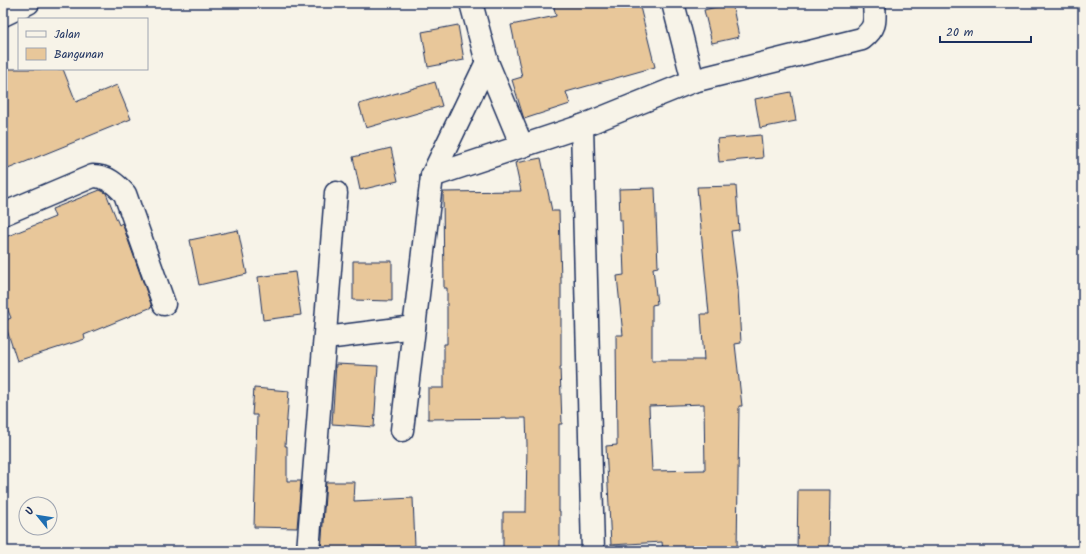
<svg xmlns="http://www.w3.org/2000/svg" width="1086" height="554" font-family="Kalam,sans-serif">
<rect width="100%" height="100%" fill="#f7f3e8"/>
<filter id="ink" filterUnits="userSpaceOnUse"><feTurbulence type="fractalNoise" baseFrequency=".025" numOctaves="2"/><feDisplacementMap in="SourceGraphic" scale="8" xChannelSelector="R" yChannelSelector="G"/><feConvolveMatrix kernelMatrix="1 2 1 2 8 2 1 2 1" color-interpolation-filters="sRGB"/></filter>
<g filter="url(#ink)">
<g fill="#e8c79a" stroke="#1b2f5e" fill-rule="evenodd">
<polygon points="553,3 639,3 655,67 566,92 570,104 524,119 512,80 522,77 511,25 556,16"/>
<polygon points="732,3 739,37 712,43 704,10"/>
<polygon points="458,25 464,60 428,67 422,32"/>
<polygon points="3,69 63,69 76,102 117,85 131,119 3,171"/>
<polygon points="435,82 442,106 366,128 359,104"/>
<polygon points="791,92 796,121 760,128 755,99"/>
<polygon points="761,135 763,158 719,162 717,139"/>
<polygon points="391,148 398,181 360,190 353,157"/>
<polygon points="541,158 552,211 559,211 561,281 561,367 560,367 562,424 559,424 559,511 560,511 560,551 503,551 503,512 526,512 527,444 526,418 428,419 428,388 444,388 444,344 447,344 447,288 444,288 443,192 521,191 515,163"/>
<path d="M736 186 739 230 731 231 738 288 741 343 735 344 742 406H739L737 551H663L662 542 611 545 606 446 617 445 616 335H623L617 276 624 275 622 220H620L619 189 655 188 658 267 653 268 657 304 652 305V360H704L701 314H709L697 187ZM704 404 705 470 652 471 649 406Z"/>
<polygon points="100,190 106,193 119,225 122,223 152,307 84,335 85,339 17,361 4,321 11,318 3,298 3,238 55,217 52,209"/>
<polygon points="238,230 247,274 199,285 190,240"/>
<polygon points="353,261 392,261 392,301 353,300"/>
<polygon points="295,272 301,315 263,320 258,277"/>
<polygon points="336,364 378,366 374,427 332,424"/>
<polygon points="254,388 289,391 285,446 287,446 287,481 301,481 297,528 254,527 257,415 252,415"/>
<polygon points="326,482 355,482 354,501 413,498 415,546 354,549 354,551 321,551"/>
<polygon points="798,490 830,490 829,551 797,551"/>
</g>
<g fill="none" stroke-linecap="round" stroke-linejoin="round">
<g stroke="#1b2f5e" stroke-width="25">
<g id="street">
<polyline points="471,3 487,62 522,146"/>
<polyline points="673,3 693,81"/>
<polyline points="3,15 28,3"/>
<polyline points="582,126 593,551"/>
<path d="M432 176 582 126 693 81 862 39C877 27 875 21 874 3"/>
<path d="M3 214 93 176C107 176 116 184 125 194L164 304"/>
<polyline points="326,338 414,327"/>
<polyline points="402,430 432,176 487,62"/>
<polyline points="308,551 336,193"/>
</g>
</g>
<use href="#street" stroke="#f7f3e8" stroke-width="22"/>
</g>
</g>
<rect width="1086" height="554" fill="none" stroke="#f7f3e8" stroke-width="16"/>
<rect x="8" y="8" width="1070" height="538" fill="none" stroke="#1b2f5e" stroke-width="1.5" filter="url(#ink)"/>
<rect x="18" y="18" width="130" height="52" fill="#f7f3e8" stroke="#9fa5b1"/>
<rect x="26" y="31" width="20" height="6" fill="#f7f3e8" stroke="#9fa5b1"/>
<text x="54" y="38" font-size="12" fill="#1b2f5e">Jalan</text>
<rect x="26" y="48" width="20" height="12" fill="#e8c79a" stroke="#9fa5b1"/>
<text x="54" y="58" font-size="12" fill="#1b2f5e">Bangunan</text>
<g transform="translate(38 516) rotate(300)"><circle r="19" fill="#f7f3e8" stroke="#9fa5b1"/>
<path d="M0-3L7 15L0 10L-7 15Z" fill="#1f6fb2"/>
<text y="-6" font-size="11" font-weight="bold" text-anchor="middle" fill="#1b2f5e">U</text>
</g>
<path d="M940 36v6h91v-6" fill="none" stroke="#1b2f5e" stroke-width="2"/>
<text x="946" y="36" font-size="12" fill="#1b2f5e" stroke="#f7f3e8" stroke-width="3" paint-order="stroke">20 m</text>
</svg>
